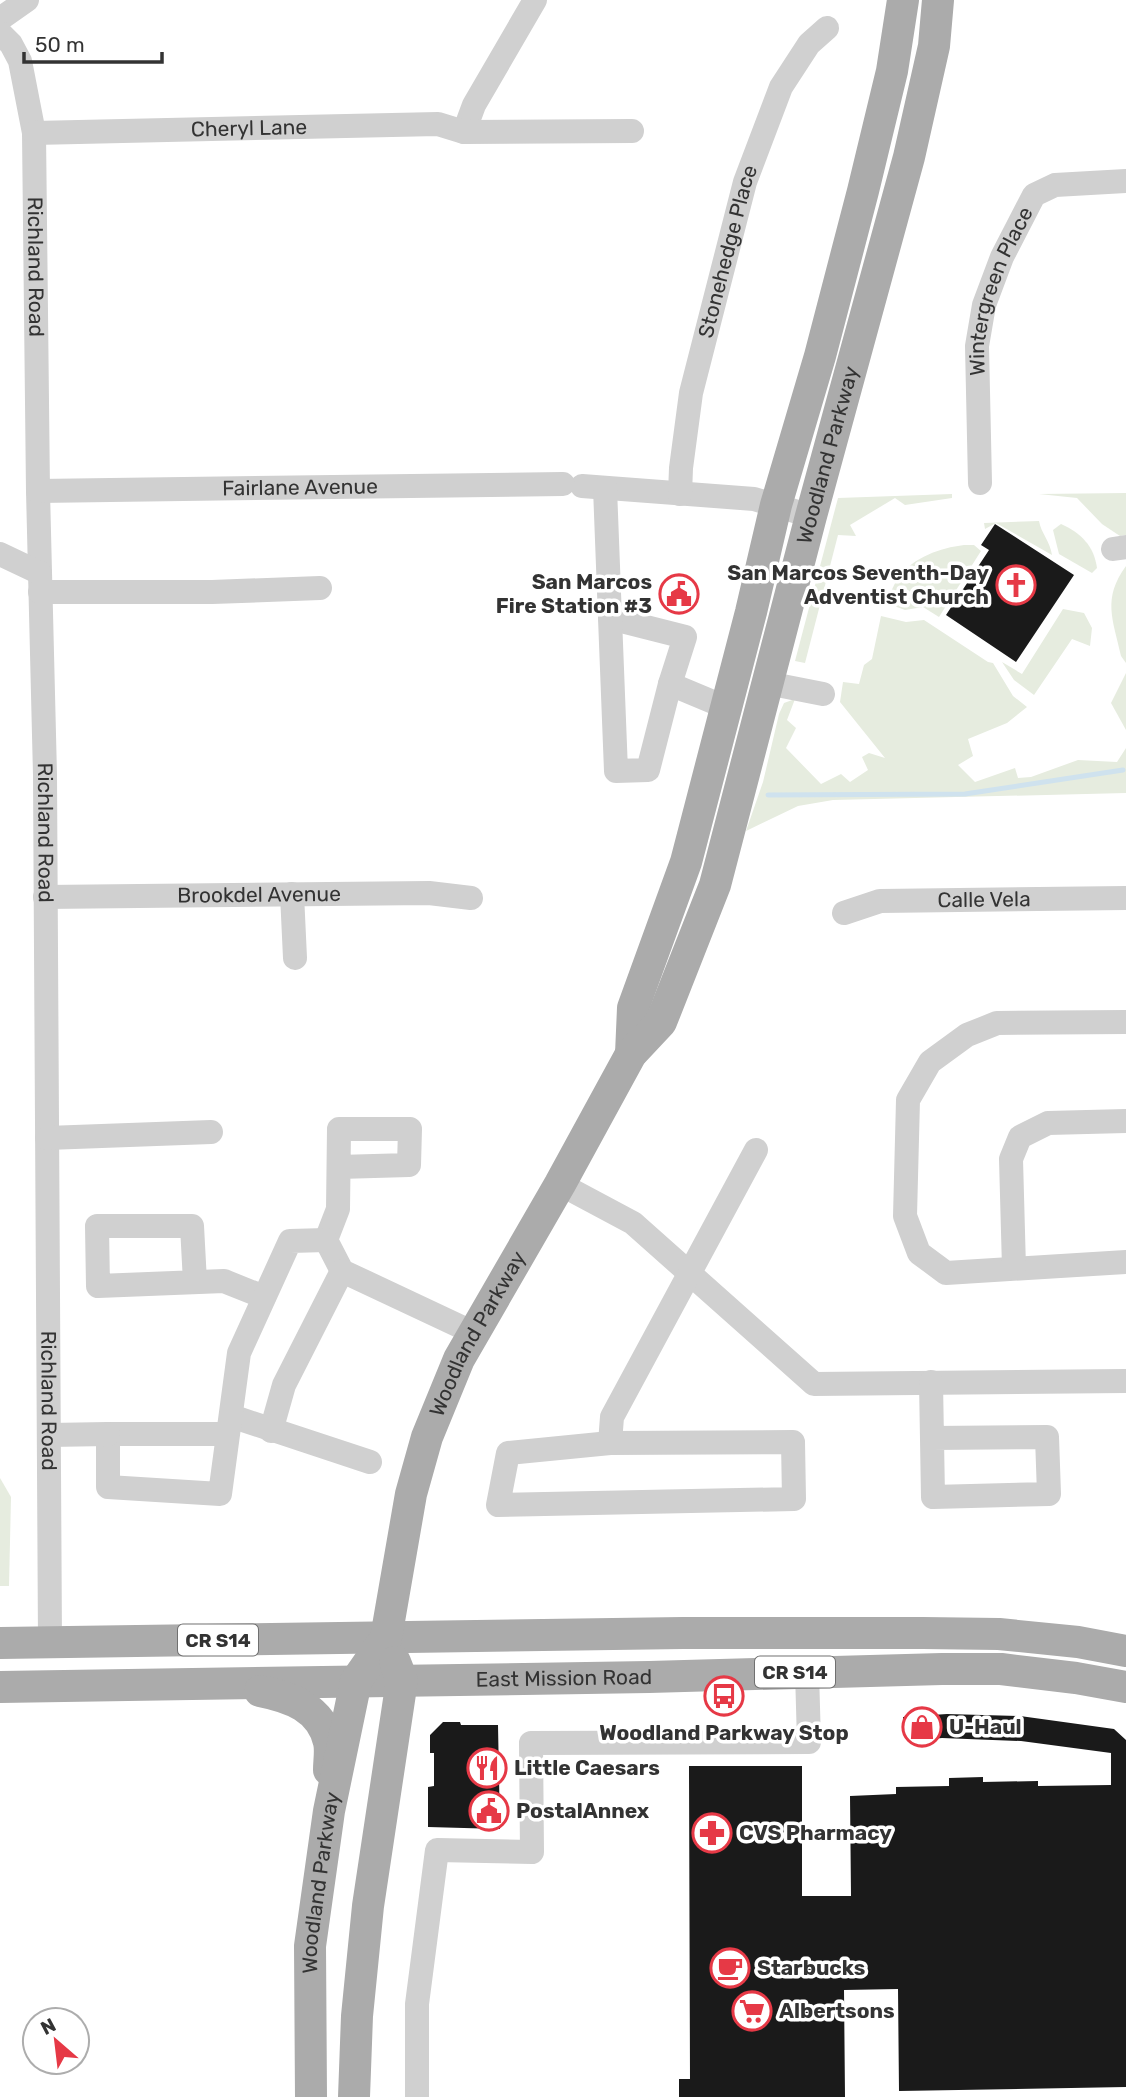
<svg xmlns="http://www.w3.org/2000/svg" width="1126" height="2097" font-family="Rubik,sans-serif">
<rect width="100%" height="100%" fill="#fff"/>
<g fill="#e6ecdf">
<polygon points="1126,493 1126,535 1120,536 1102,524 1077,498 1039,494"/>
<polygon points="952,494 952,498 905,505 895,498 850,525 856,536 838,535 805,663 795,661 838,498"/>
<path d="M1039 521C1041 533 1050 541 1052 555L996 523 985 529 984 523Z"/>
<path d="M1061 524C1081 533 1094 546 1097 568L1092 573 1059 554 1053 530Z"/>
<path d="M964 545H974L981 551 939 617 923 607 905 610 886 603C890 595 893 585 899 577 914 557 940 548 964 545Z"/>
<path d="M1126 566V663L1121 656C1113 619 1102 599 1126 566Z"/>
<polygon points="1063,609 1084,613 1092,628 1090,646 1072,639 1034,695 1014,680 1002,662 1022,674"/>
<polygon points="881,616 906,622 924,620 988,662 993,663 1013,696 1027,707 1007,723 968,739 973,756 958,765 975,782 1015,768 1018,778 1031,777 1078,760 1117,762 1126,748 1126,793 833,800 798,806 746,831 763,782 779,714 784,703 795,699 787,720 796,728 786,748 821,784 841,774 850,782 868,770 862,757 869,753 885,758 840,702 843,682 859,684 864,665 872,659"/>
<polygon points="1126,673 1126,730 1111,703"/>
<polygon points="0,1478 11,1497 9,1586 0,1586"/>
</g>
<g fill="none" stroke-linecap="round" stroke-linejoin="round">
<polyline stroke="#cfe2ee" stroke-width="5" points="768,795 965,794 1123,770"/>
</g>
<g fill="#1a1a1a">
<polygon points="995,524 1074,575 1016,662 946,615 989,550 981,545"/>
<polygon points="947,1714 1020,1716 1114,1729 1126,1740 1126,2087 899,2091 898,1989 844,1990 845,2097 679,2097 679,2079 690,2079 689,1766 802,1766 802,1896 851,1896 850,1796 896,1794 896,1787 949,1786 949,1778 983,1777 983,1782 1038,1781 1038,1786 1111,1785 1111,1753 1021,1741 942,1738 911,1741 910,1732 904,1732 903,1717"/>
<polygon points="443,1722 460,1722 461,1725 498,1725 500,1829 428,1827 428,1787 434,1786 434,1753 430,1753 430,1735"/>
</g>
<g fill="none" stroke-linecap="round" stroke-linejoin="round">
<g stroke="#d0d0d0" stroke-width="24">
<polyline points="0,19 27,0"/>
<path id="s1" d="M0 33 11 44 20 61 34 133 38 491 45 775 50 1642"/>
<polyline points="464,132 474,105 535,0"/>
<path id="s2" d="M34 133 438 124 464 132 632 131"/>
<path id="s3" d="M980 483 977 346 984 305 1002 257 1034 195 1055 185 1126 181"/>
<polyline points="582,486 754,499 811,516"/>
<polyline points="605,488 610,618 685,637 670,684 725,707"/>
<path id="s4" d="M38 491 563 484"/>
<path id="s5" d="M680 494 681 468 691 393 745 182 781 87 809 44 827 28"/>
<polyline points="1113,549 1126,547"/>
<polyline points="0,554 40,573"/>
<polyline points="40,592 212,592 320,588"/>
<polyline points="610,618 616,771 648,770 670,684"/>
<polyline points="767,683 823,694"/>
<polyline points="292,894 295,958"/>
<path id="s6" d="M45 897 429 893 471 898"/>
<path id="s7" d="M844 913 880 901 1126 898"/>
<polyline points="1126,1022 997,1023 967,1035 930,1062 908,1100 905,1216 919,1253 946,1273 1126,1262"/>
<polyline points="47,1138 211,1132"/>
<polyline points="339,1167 409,1165 410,1129 339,1129 338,1209 326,1240 342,1271 474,1333"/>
<polyline points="560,1184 633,1223 814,1384 1126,1381"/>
<polyline points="1014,1268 1011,1159 1020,1137 1048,1123 1126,1121"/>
<polyline points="195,1282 192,1226 97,1226 98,1286 224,1281 264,1297"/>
<polyline points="931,1382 933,1497 1049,1494 1047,1437 932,1438"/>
<polyline points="231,1416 370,1462"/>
<polyline points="271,1431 284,1385 342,1271"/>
<polyline points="228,1434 108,1434 108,1487 220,1494 239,1353 290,1241 326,1240"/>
<polyline points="49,1435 108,1434"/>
<polyline points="610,1443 793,1442 794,1499 498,1505 508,1453 610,1443 612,1417 756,1150"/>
<polyline points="417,2097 417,2004 437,1850 532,1852 531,1743 809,1742 807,1672"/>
</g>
<g stroke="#ababab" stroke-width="32">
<polyline points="631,1054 633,1008 686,862 751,612 776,505 820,356 863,191 892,71 903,0"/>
<polyline points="0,1643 683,1633 923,1633 999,1634 1078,1642 1126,1651"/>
<path id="s8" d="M0 1687 649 1677 942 1669H1001L1076 1678 1126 1687"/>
<path d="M260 1691C291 1697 321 1708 329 1742 331 1750 329 1761 329 1770"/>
<path id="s9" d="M311 2097 310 1946 329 1811 356 1681 386 1638 411 1494 427 1437 459 1359 560 1184 631 1054 661 1022 715 885 811 516 909 157 934 46 938 0"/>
<polyline points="354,2097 357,2016 368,1906 402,1680 395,1662"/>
</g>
</g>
<defs>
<g id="church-ring" transform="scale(2.0125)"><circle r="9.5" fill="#fff" stroke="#e63946" stroke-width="1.5"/><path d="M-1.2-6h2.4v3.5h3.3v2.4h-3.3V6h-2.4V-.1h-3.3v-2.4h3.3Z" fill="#e63946"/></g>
<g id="civic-ring" transform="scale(2.0125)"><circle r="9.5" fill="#fff" stroke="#e63946" stroke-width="1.5"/><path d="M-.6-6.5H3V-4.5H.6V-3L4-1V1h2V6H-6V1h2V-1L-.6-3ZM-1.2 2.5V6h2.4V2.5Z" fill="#e63946"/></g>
<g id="bus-ring" transform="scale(2.0125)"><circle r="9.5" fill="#fff" stroke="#e63946" stroke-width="1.5"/><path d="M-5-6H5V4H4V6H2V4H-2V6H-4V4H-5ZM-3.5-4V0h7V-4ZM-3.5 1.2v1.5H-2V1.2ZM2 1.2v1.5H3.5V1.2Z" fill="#e63946"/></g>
<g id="shop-ring" transform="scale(2.0125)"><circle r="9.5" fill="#fff" stroke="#e63946" stroke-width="1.5"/><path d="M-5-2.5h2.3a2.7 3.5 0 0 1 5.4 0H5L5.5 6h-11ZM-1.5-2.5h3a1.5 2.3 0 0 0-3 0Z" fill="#e63946"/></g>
<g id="restaurant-ring" transform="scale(2.0125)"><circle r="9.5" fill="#fff" stroke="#e63946" stroke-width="1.5"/><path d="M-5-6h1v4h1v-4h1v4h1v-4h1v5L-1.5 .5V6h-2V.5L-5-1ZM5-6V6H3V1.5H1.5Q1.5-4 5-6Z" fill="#e63946"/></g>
<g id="pharmacy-ring" transform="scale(2.0125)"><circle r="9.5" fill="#fff" stroke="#e63946" stroke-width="1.5"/><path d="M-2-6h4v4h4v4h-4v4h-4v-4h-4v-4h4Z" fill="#e63946"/></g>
<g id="cafe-ring" transform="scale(2.0125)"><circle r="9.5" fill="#fff" stroke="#e63946" stroke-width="1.5"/><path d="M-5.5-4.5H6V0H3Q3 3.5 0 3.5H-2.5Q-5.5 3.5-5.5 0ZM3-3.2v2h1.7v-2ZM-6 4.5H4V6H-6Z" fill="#e63946"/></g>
<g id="supermarket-ring" transform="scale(2.0125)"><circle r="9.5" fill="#fff" stroke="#e63946" stroke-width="1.5"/><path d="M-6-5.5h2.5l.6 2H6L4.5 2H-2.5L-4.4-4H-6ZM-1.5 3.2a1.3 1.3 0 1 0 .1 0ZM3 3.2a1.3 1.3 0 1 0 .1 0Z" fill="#e63946"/></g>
</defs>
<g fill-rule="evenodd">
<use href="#church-ring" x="1016" y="585"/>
<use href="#civic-ring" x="679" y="594"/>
<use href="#bus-ring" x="724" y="1696"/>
<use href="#shop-ring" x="922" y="1727"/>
<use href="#restaurant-ring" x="487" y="1768"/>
<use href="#civic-ring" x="489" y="1811"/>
<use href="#pharmacy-ring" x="712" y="1833"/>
<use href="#cafe-ring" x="730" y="1968"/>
<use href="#supermarket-ring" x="752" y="2011"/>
</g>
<g text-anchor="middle" stroke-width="7" stroke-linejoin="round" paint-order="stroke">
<g fill="#fff" stroke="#707070" stroke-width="2">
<rect x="178" y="1624.5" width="80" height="31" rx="5"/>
<rect x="755" y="1656.5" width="80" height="31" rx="5"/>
</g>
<g font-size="19" font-weight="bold" fill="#333">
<text x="218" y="1647">CR S14</text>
<text x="795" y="1679">CR S14</text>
</g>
<g font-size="21" fill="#333" stroke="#fff">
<text dy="7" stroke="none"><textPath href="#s2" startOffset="215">Cheryl Lane</textPath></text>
<text dy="7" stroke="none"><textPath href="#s5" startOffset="248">Stonehedge Place</textPath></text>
<text dy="7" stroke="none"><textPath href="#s1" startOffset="242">Richland Road</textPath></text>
<text dy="7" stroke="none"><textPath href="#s3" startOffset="196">Wintergreen Place</textPath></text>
<text dy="7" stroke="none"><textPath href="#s9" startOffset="1748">Woodland Parkway</textPath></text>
<text dy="7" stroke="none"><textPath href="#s4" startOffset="262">Fairlane Avenue</textPath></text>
<text dy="7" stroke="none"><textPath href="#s1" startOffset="808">Richland Road</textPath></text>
<text dy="7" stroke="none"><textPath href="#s6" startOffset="214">Brookdel Avenue</textPath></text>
<text dy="7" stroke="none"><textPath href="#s7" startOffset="142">Calle Vela</textPath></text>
<text dy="7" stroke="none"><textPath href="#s9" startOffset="793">Woodland Parkway</textPath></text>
<text dy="7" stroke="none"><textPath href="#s1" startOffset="1376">Richland Road</textPath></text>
<text dy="7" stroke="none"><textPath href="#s8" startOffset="564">East Mission Road</textPath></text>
<text dy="7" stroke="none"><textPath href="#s9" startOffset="215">Woodland Parkway</textPath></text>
</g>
<g font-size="21" font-weight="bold" fill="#333" stroke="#fff" text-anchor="start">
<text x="989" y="580" text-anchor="end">San Marcos Seventh-Day<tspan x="989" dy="24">Adventist Church</tspan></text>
<text x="652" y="589" text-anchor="end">San Marcos<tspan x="652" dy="24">Fire Station #3</tspan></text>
<text x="949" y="1734">U-Haul</text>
<text x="724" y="1740" text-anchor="middle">Woodland Parkway Stop</text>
<text x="514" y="1775">Little Caesars</text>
<text x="516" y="1818">PostalAnnex</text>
<text x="739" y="1840">CVS Pharmacy</text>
<text x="757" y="1975">Starbucks</text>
<text x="779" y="2018">Albertsons</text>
</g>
</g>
<g transform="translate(56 2041) rotate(332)"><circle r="33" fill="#ffffff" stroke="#adadad" stroke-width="2"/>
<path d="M0-5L12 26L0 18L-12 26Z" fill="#e63946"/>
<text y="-10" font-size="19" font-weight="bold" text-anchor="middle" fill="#333333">N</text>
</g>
<path d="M24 52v10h138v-10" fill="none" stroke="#333333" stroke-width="3.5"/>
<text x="35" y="52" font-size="21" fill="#333333" stroke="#ffffff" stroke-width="5" paint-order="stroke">50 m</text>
</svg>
